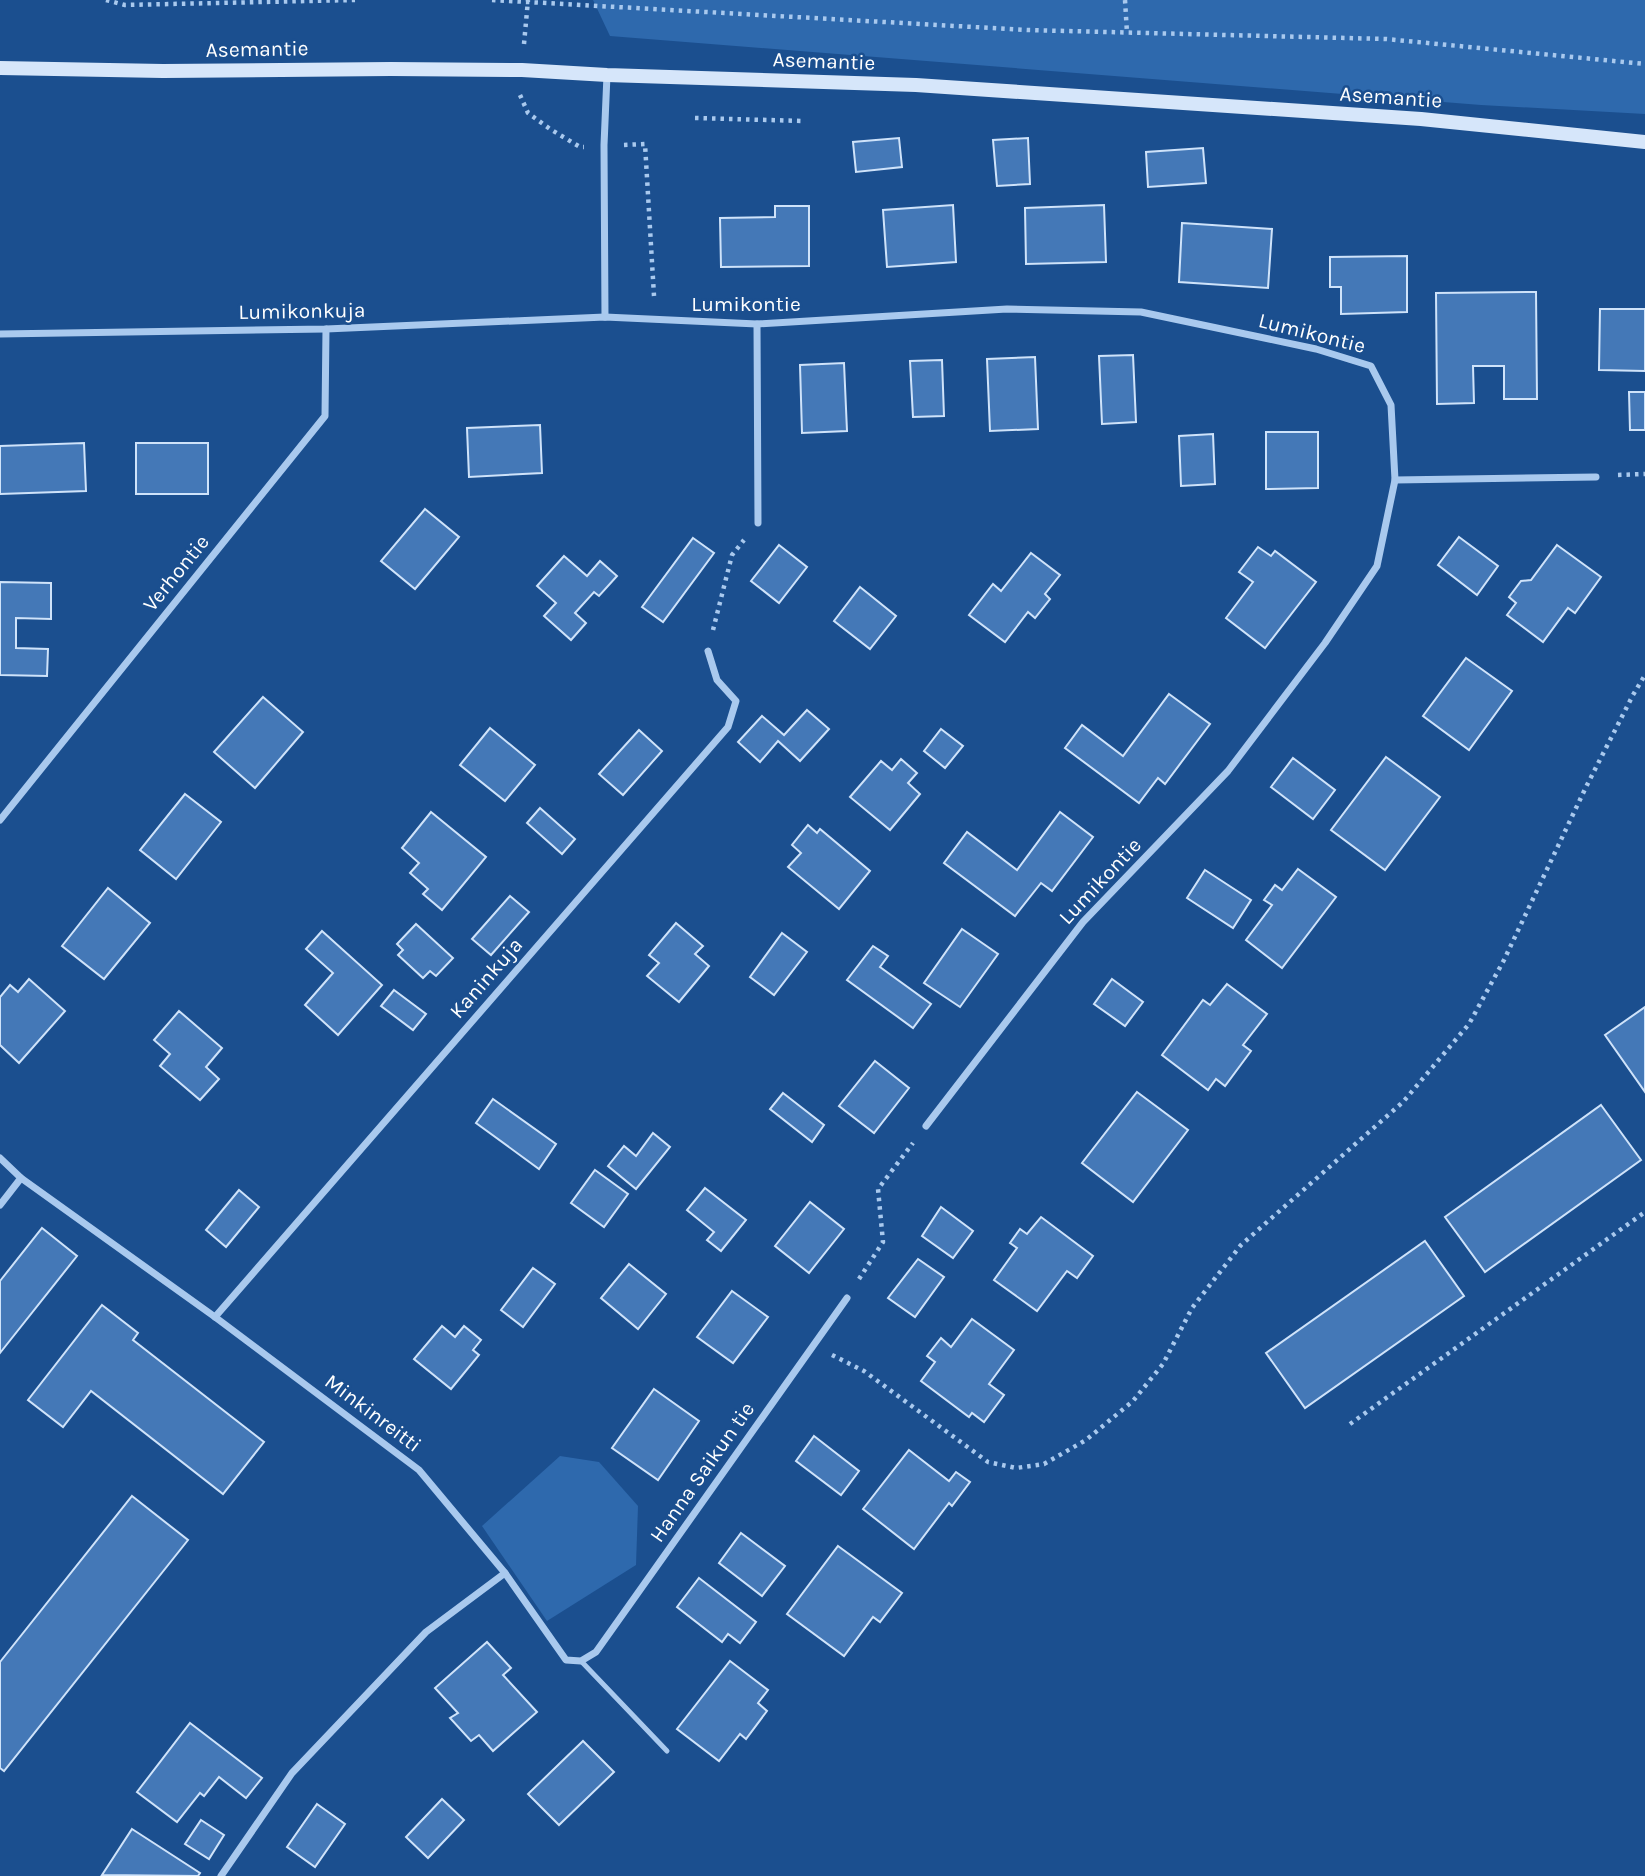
<svg xmlns="http://www.w3.org/2000/svg" width="1645" height="1876" font-family="Karla,sans-serif">
<rect width="100%" height="100%" fill="#1b4f8f"/>
<g fill="#2e69ad">
<polygon points="593,0 1645,0 1645,114 1481,105 610,36"/>
<polygon points="560,1456 599,1462 638,1506 636,1565 547,1621 482,1526"/>
</g>
<g fill="#4478b7" stroke="#cfe3fa" stroke-width="2">
<polygon points="899,138 902,167 856,172 853,142"/>
<polygon points="1028,138 1030,184 997,186 993,140"/>
<polygon points="1203,148 1206,183 1148,187 1146,152"/>
<polygon points="953,205 956,262 887,267 883,210"/>
<polygon points="1104,205 1106,262 1026,264 1025,208"/>
<polygon points="775,206 809,206 809,266 721,267 720,218 775,217"/>
<polygon points="1182,223 1272,229 1268,288 1179,282"/>
<polygon points="1407,256 1407,312 1341,314 1341,287 1330,287 1330,257"/>
<polygon points="1536,292 1537,399 1504,399 1504,366 1473,366 1474,403 1437,404 1436,293"/>
<polygon points="1600,309 1645,309 1645,371 1599,370"/>
<polygon points="1133,355 1136,422 1102,424 1099,356"/>
<polygon points="1035,357 1038,429 990,431 987,359"/>
<polygon points="942,360 944,416 913,417 910,361"/>
<polygon points="844,363 847,431 802,433 800,365"/>
<polygon points="1629,392 1645,392 1645,430 1630,430"/>
<polygon points="540,425 542,473 469,477 467,428"/>
<polygon points="1266,432 1318,432 1318,488 1266,489"/>
<polygon points="1213,434 1215,484 1181,486 1179,436"/>
<polygon points="84,443 86,491 0,494 0,446"/>
<rect x="136" y="443" width="72" height="51"/>
<polygon points="425,509 459,537 415,589 381,561"/>
<polygon points="1459,537 1498,566 1477,595 1438,565"/>
<polygon points="693,538 714,553 663,622 642,607"/>
<polygon points="779,545 807,567 779,603 751,581"/>
<polygon points="1557,545 1601,577 1575,613 1568,608 1543,642 1507,615 1516,603 1509,597 1521,581 1531,580"/>
<polygon points="1258,547 1271,556 1275,551 1316,582 1265,648 1226,618 1253,582 1239,572"/>
<polygon points="1031,553 1060,575 1045,594 1050,599 1035,618 1028,612 1005,642 969,615 993,584 1001,591"/>
<polygon points="564,556 587,576 600,561 617,576 599,596 594,592 575,613 586,623 571,640 544,616 556,603 537,586"/>
<polygon points="0,582 51,583 51,619 16,618 16,648 48,649 47,676 0,675"/>
<polygon points="860,587 896,616 870,649 834,621"/>
<polygon points="1466,658 1512,691 1469,750 1423,716"/>
<polygon points="1169,694 1210,724 1165,784 1158,778 1139,803 1065,748 1082,725 1123,756"/>
<polygon points="263,697 303,732 255,788 214,752"/>
<polygon points="807,710 829,729 800,761 778,741 760,762 738,742 762,716 784,735"/>
<polygon points="490,728 535,765 505,801 460,765"/>
<polygon points="941,729 963,746 945,768 924,751"/>
<polygon points="639,730 662,751 623,795 599,774"/>
<polygon points="1386,757 1440,797 1385,870 1331,830"/>
<polygon points="1293,758 1335,790 1313,819 1271,787"/>
<polygon points="901,759 917,773 908,783 920,794 890,830 850,797 881,761 892,770"/>
<polygon points="185,794 221,822 176,879 140,850"/>
<polygon points="540,808 575,839 562,854 527,823"/>
<polygon points="431,812 486,857 442,910 423,894 428,889 410,873 419,863 402,848"/>
<polygon points="1060,812 1093,837 1052,891 1041,883 1015,916 944,863 967,832 1017,870"/>
<polygon points="808,825 817,833 820,829 870,871 839,909 788,867 801,853 792,845"/>
<polygon points="1298,869 1336,897 1282,968 1246,940 1272,905 1264,900 1275,885 1282,890"/>
<polygon points="1205,870 1251,900 1233,928 1187,898"/>
<polygon points="108,888 150,923 104,979 62,946"/>
<polygon points="510,896 529,912 491,955 472,939"/>
<polygon points="676,923 703,946 695,954 709,966 679,1002 647,976 659,963 649,955"/>
<polygon points="416,924 453,958 436,976 430,971 423,978 398,955 403,950 397,944"/>
<polygon points="962,929 998,954 960,1007 924,983"/>
<polygon points="322,931 382,985 338,1035 305,1005 333,973 306,949"/>
<polygon points="782,933 807,952 774,995 750,977"/>
<polygon points="873,946 888,956 880,967 931,1004 913,1028 847,980"/>
<polygon points="29,979 65,1011 19,1063 0,1045 0,997 10,985 18,992"/>
<polygon points="1112,979 1143,1002 1125,1026 1094,1004"/>
<polygon points="1227,984 1267,1014 1243,1045 1251,1051 1225,1086 1216,1079 1208,1090 1162,1055 1203,1000 1210,1005"/>
<polygon points="394,990 426,1014 413,1030 381,1006"/>
<polygon points="1645,1007 1645,1092 1605,1035"/>
<polygon points="179,1011 222,1048 206,1067 219,1079 200,1100 160,1066 170,1054 154,1040"/>
<polygon points="875,1061 909,1088 874,1133 839,1106"/>
<polygon points="1137,1092 1188,1130 1133,1202 1082,1163"/>
<polygon points="783,1093 824,1125 812,1142 770,1109"/>
<polygon points="493,1099 556,1144 539,1169 476,1123"/>
<polygon points="1601,1105 1641,1160 1485,1272 1445,1217"/>
<polygon points="653,1133 670,1147 636,1189 608,1166 624,1146 636,1156"/>
<polygon points="595,1170 628,1194 604,1227 571,1203"/>
<polygon points="705,1188 746,1220 721,1251 707,1240 714,1232 687,1210"/>
<polygon points="239,1190 259,1207 226,1247 206,1230"/>
<polygon points="810,1202 844,1229 809,1273 775,1246"/>
<polygon points="941,1207 973,1231 953,1258 922,1236"/>
<polygon points="1041,1217 1093,1256 1077,1278 1067,1271 1037,1311 994,1280 1017,1248 1010,1243 1020,1229 1027,1234"/>
<polygon points="42,1228 77,1256 0,1353 0,1281"/>
<polygon points="1425,1241 1464,1296 1305,1408 1266,1353"/>
<polygon points="918,1259 944,1277 915,1317 888,1298"/>
<polygon points="629,1264 666,1294 638,1329 601,1298"/>
<polygon points="533,1268 555,1284 523,1327 501,1310"/>
<polygon points="732,1291 768,1317 733,1363 697,1337"/>
<polygon points="102,1305 138,1333 133,1340 264,1442 223,1494 91,1391 63,1427 28,1400"/>
<polygon points="972,1319 1014,1350 989,1384 1004,1395 984,1422 972,1413 969,1417 921,1381 935,1362 927,1356 941,1338 951,1347"/>
<polygon points="442,1326 455,1337 464,1326 481,1340 473,1350 479,1355 451,1389 414,1359"/>
<polygon points="654,1389 699,1421 658,1480 612,1448"/>
<polygon points="814,1436 859,1471 841,1495 796,1461"/>
<polygon points="909,1450 949,1481 956,1472 970,1482 952,1506 949,1503 914,1549 863,1509"/>
<polygon points="132,1496 188,1540 4,1771 0,1768 0,1662"/>
<polygon points="741,1533 785,1566 762,1596 719,1563"/>
<polygon points="838,1546 902,1593 880,1622 873,1617 844,1656 787,1614"/>
<polygon points="699,1578 756,1622 740,1643 728,1634 722,1642 677,1607"/>
<polygon points="487,1642 511,1668 503,1675 537,1712 493,1751 479,1735 471,1741 450,1718 458,1713 435,1688"/>
<polygon points="730,1661 768,1690 758,1703 767,1711 746,1739 740,1734 719,1761 677,1729"/>
<polygon points="190,1723 262,1778 246,1798 219,1777 204,1796 200,1793 177,1822 137,1792"/>
<polygon points="583,1741 614,1772 559,1825 528,1794"/>
<polygon points="442,1799 464,1820 428,1858 406,1837"/>
<polygon points="317,1804 345,1824 315,1867 287,1847"/>
<polygon points="201,1820 224,1835 209,1859 185,1844"/>
<polygon points="132,1829 200,1873 198,1876 102,1875"/>
</g>
<g fill="none" stroke-linecap="round" stroke-linejoin="round">
<g stroke="#a9c9ee" stroke-width="4.5" stroke-dasharray="3.5 5" stroke-linecap="butt">
<polyline points="106,0 125,5 355,0"/>
<polyline points="492,0 1027,30 1386,39 1645,64"/>
<polyline points="1125,0 1127,33"/>
<polyline points="524,44 528,0"/>
<polyline points="520,95 528,113 550,129 580,147 584,147"/>
<polyline points="695,118 804,121"/>
<polyline points="624,145 645,144 654,296"/>
<polyline points="1618,475 1645,474"/>
<polyline points="713,630 732,555 744,540"/>
<polyline points="859,1279 883,1242 878,1189 913,1143"/>
<polyline points="832,1355 864,1371 988,1462 1016,1468 1044,1464 1086,1440 1133,1401 1163,1364 1192,1308 1241,1245 1403,1102 1469,1024 1504,960 1586,787 1633,695 1645,675"/>
<polyline points="1350,1424 1645,1212"/>
</g>
<polyline stroke="#a9c9ee" stroke-width="5" points="581,1661 667,1751"/>
<g stroke="#a9c9ee" stroke-width="7">
<polyline points="605,317 604,145 607,75"/>
<polyline points="757,324 758,523"/>
<polyline points="0,334 326,329 605,317 757,324 1007,309 1141,312 1316,349 1371,366 1391,405 1395,480 1377,566 1325,643 1228,771 1083,922 926,1126"/>
<polyline points="1395,480 1596,477"/>
<polyline points="0,820 325,416 326,329"/>
<polyline points="0,1158 21,1178 215,1317 419,1470 505,1573 566,1660 581,1661 596,1652 847,1298"/>
<polyline points="0,1205 21,1178"/>
<polyline points="215,1317 728,727 736,701 717,680 708,651"/>
<polyline points="221,1876 292,1773 426,1632 505,1573"/>
</g>
<polyline stroke="#d6e6fa" stroke-width="14" points="0,68 163,71 391,69 522,70 607,75 916,85 1421,119 1645,142"/>
</g>
<g text-anchor="middle" stroke-width="5" stroke-linejoin="round" paint-order="stroke">
<g font-size="21" fill="#fff" stroke="#1b4f8f">
<text transform="translate(257 49) rotate(-1)" y="7">Asemantie</text>
<text transform="translate(824 61) rotate(2)" y="7">Asemantie</text>
<text transform="translate(1391 97) rotate(4)" y="7">Asemantie</text>
<text x="746" y="311">Lumikontie</text>
<text transform="translate(302 311) rotate(-1)" y="7">Lumikonkuja</text>
<text transform="translate(1312 333) rotate(14)" y="7">Lumikontie</text>
<text transform="translate(176 573) rotate(-51)" y="7">Verhontie</text>
<text transform="translate(1100 881) rotate(-47)" y="7">Lumikontie</text>
<text transform="translate(486 978) rotate(-49)" y="7">Kaninkuja</text>
<text transform="translate(373 1413) rotate(37)" y="7">Minkinreitti</text>
<text transform="translate(702 1472) rotate(-55)" y="7">Hanna Saikun tie</text>
</g>
</g>
</svg>
